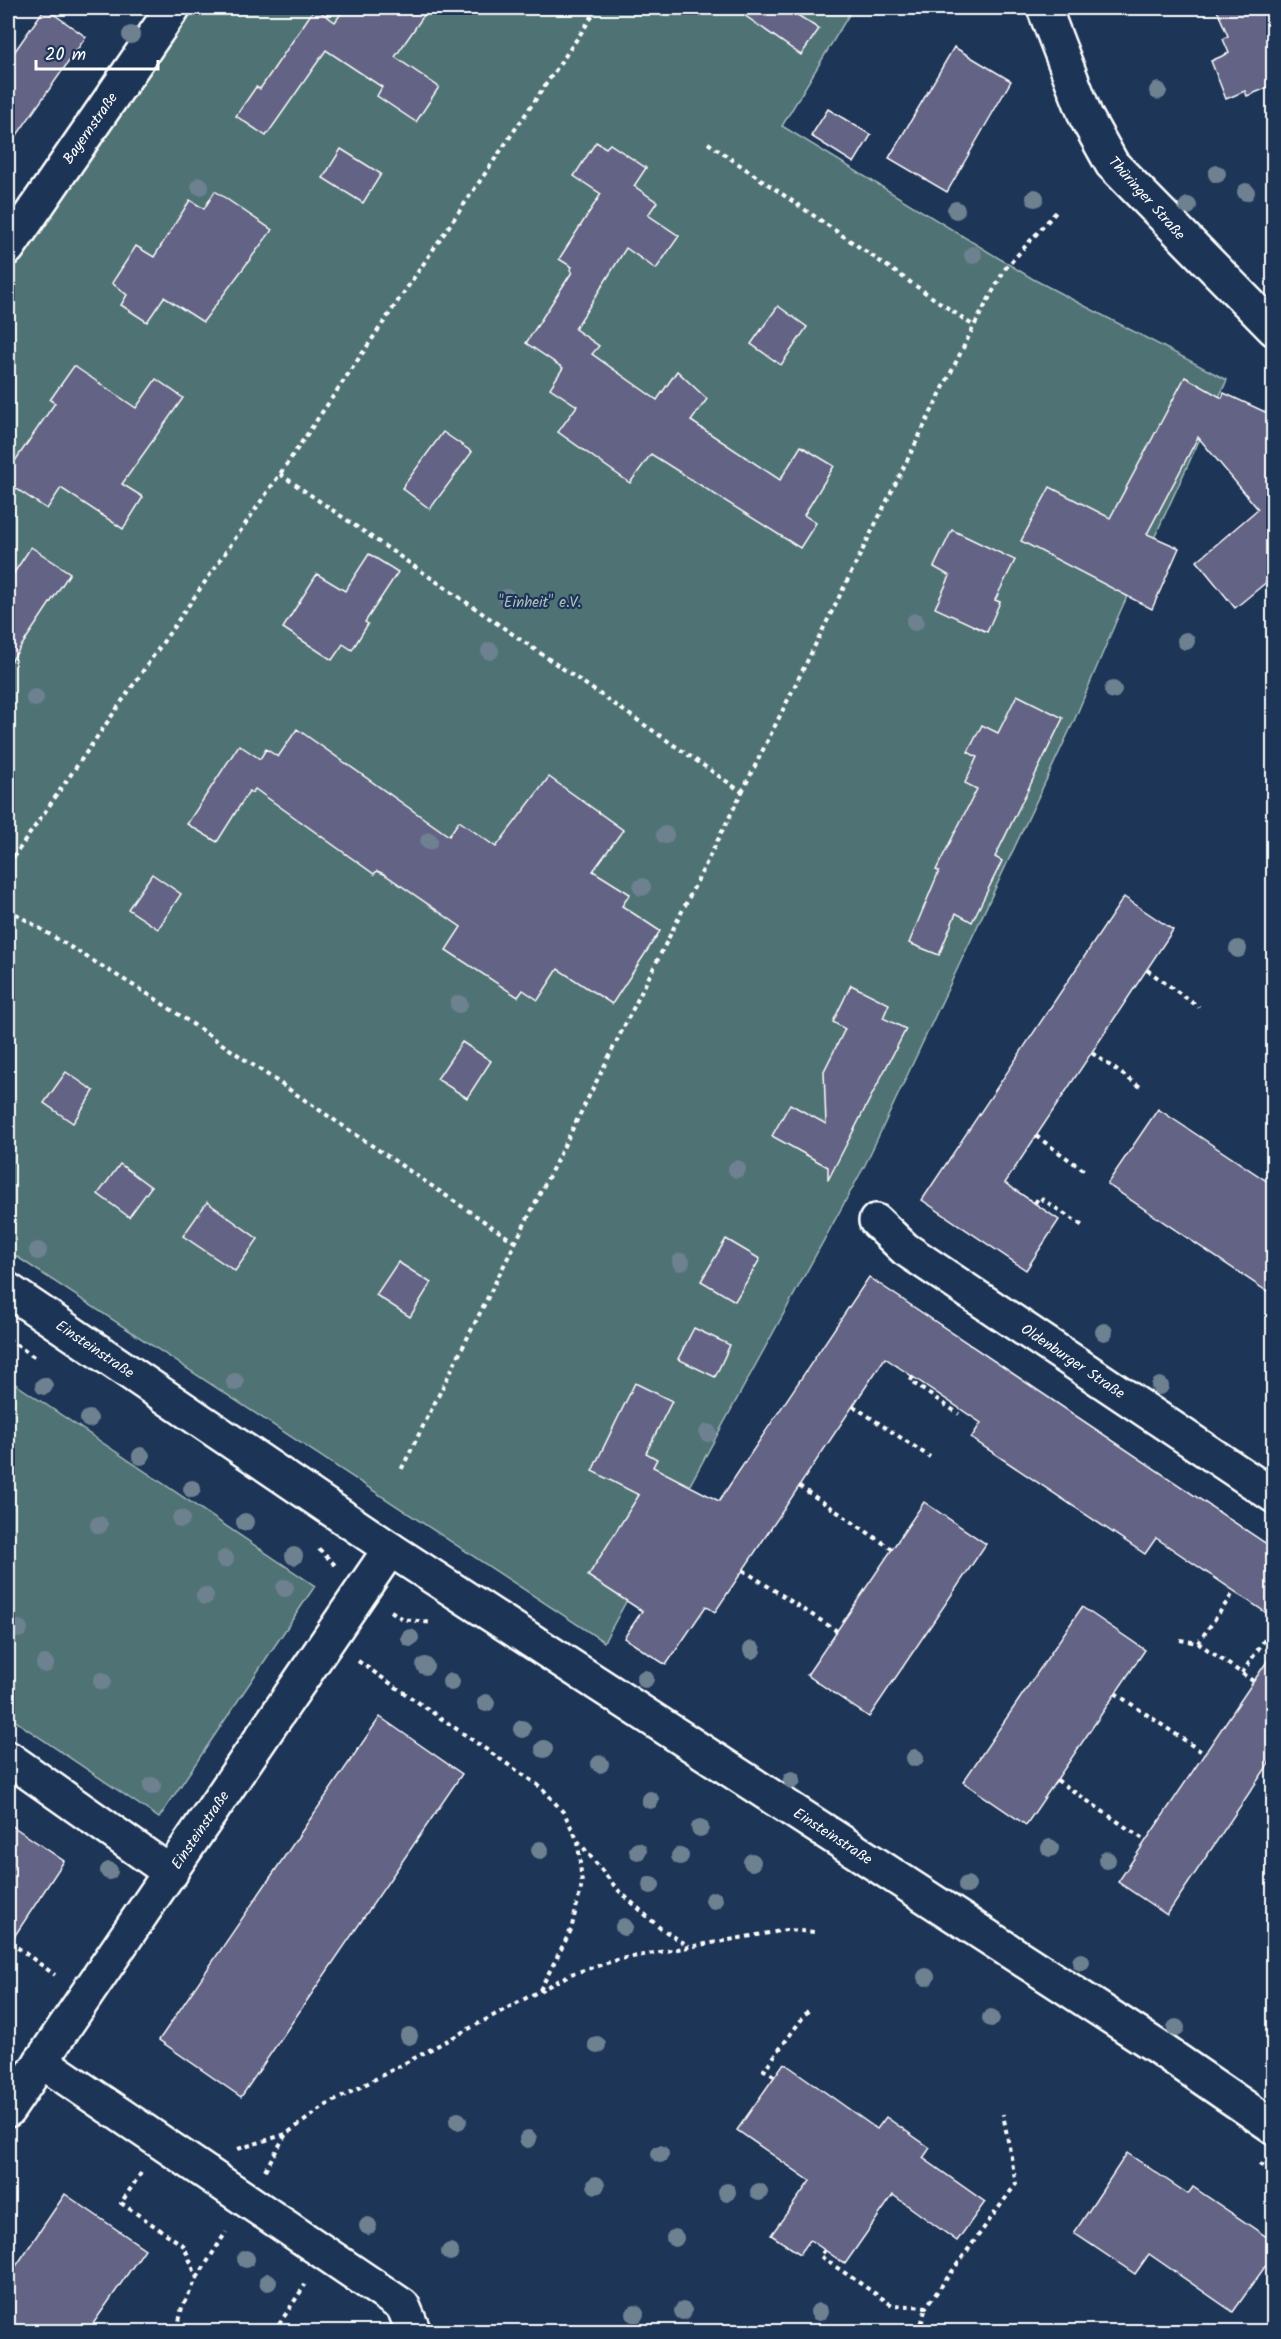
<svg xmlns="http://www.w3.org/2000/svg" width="1281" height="2339" font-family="Kalam,sans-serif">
<rect width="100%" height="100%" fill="#1d3557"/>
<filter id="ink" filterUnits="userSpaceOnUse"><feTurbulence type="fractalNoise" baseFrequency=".0167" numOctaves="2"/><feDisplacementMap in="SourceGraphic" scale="12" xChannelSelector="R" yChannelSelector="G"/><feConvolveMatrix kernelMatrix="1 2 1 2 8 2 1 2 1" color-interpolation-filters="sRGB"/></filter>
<g filter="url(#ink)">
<g fill="#4f7374" stroke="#a7b9ba" stroke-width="1.5">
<polygon points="168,8 853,8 782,126 1033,279 1227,380 1120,612 1074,721 865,1165 604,1642 8,1251 8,217"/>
<polygon points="8,1379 315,1586 159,1818 8,1716"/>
</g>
<g fill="#636385" stroke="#fff" stroke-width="1.5">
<polygon points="45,8 86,37 8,148 8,61"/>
<polygon points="315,8 335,22 345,8 429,8 395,57 439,87 416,122 377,96 382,87 326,50 266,136 236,116 256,87 260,89"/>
<polygon points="734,8 787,8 819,29 801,55"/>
<polygon points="1216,8 1263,8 1274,32 1274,85 1247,96 1245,91 1226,99 1211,61 1229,53 1223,39 1228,36"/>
<polygon points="954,47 1011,81 947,192 889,158"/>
<polygon points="828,109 871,135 854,163 811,136"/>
<polygon points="596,142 606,148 610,144 646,168 634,186 657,202 648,215 679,236 656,269 626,248 575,329 599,346 592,354 657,400 677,371 707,399 691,421 780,480 801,446 834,466 804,515 816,523 800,548 651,454 630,483 558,432 577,406 550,388 563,368 526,343 572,272 570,270 572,267 559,259 601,194 574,176"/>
<polygon points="341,149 381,174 363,203 323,178"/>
<polygon points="215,191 272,230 203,322 164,297 147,322 121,305 127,295 112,283 136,246 154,257 190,200 204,209"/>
<polygon points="778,306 807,327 781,365 751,344"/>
<polygon points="74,366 136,408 156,379 183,398 122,484 143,497 123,529 61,488 47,509 8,483 8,471 55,403 50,400"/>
<polygon points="1185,377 1222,398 1224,393 1274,416 1274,576 1235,608 1197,561 1258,509 1198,437 1147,534 1179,548 1152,609 1021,541 1050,487 1110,518"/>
<polygon points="443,432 472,452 430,509 402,488"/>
<polygon points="952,530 1015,560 995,600 1000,602 987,632 935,608 950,576 934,567"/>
<polygon points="31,547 70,573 8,666 8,582"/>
<polygon points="369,554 398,572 365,622 368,624 352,650 343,644 332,660 283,628 317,574 345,591"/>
<polygon points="1017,695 1063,718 995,857 1002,861 972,922 956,913 939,955 909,943 939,871 936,870 977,789 965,783 977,757 968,752 982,725 998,733"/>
<polygon points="297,729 449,836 459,821 496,847 549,777 623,830 593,871 630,894 622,906 660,931 612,1004 558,969 538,1000 523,990 518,997 446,950 461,927 384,874 377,871 374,874 255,789 252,793 249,791 217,842 187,824 239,745 260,759 266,749 278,757"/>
<polygon points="152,874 181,894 158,929 128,909"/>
<polygon points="1124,897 1173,930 1005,1183 1059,1220 1026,1270 922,1200"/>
<polygon points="851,985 889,1004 883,1018 906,1029 828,1180 828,1167 772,1136 790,1104 826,1124 824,1071 845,1029 833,1022"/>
<polygon points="462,1042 491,1061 467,1098 437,1079"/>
<polygon points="66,1072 94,1091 73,1123 44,1103"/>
<polygon points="1158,1109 1274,1186 1274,1296 1107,1184"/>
<polygon points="120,1164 151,1187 129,1217 98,1194"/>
<polygon points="207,1202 258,1239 235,1271 183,1236"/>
<polygon points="726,1239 760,1259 735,1301 701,1281"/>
<polygon points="398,1262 431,1283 410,1317 376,1295"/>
<polygon points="869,1277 1274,1549 1274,1618 1156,1538 1145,1554 971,1438 981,1423 885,1358 715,1612 706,1606 666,1665 624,1638 642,1611 588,1576 639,1495 592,1471 635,1383 672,1401 646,1453 657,1459 653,1467 719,1501"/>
<polygon points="694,1328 730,1345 715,1377 678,1359"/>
<polygon points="924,1502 986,1544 869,1717 807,1675"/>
<polygon points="1082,1607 1145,1650 1026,1825 963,1782"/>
<polygon points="1274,1651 1274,1756 1167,1915 1118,1882"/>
<polygon points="380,1717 462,1774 241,2097 159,2040"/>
<polygon points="8,1823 64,1861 8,1946"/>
<polygon points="784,2063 877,2129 886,2117 930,2148 923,2158 985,2202 957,2241 893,2195 845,2264 810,2240 800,2254 771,2235 810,2181 737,2130"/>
<polygon points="1127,2153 1188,2194 1193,2187 1274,2242 1274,2254 1233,2312 1149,2254 1135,2274 1074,2233"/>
<polygon points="65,2194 145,2249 88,2331 8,2331 8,2278"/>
</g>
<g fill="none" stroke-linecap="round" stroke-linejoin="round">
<g stroke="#fff" stroke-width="38">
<g id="minor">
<polyline points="1044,8 1086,117 1112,164 1274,329"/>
<polyline points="8,248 173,8"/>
<polyline points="876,1221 905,1249 1274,1496"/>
<polyline points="8,1290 390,1549 1156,2046 1274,2127"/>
<polyline points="8,1758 171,1873"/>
<polyline points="41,2061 403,2306 414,2332"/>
<polyline points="8,2110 390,1549"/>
</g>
</g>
<g stroke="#fff" stroke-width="4" stroke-dasharray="4.5 4.5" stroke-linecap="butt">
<polyline points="708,143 974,326"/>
<polyline points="280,474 742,792 401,1470"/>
<polyline points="742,792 974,326 1005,269 1057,211"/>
<polyline points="8,865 280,474 598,8"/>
<polyline points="8,909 154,998 516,1243"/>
<polyline points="1147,970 1199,1007"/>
<polyline points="1092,1053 1142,1088"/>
<polyline points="1036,1136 1085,1171"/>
<polyline points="1035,1203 1039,1197 1083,1226"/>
<polyline points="8,1339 37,1359"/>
<polyline points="913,1377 910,1381 959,1414"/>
<polyline points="853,1406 930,1457"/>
<polyline points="799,1486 892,1549"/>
<polyline points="319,1549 335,1565"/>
<polyline points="743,1570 837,1631"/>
<polyline points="391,1611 403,1619 432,1623"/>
<polyline points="1180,1640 1198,1643 1253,1681"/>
<polyline points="1198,1643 1234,1592"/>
<polyline points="358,1661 542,1788 564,1813 578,1841 617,1889 660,1928 689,1946"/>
<polyline points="1242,1673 1274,1626"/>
<polyline points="1115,1693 1205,1754"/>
<polyline points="1057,1780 1146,1841"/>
<polyline points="10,1942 55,1975"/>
<polyline points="540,1990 571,1930 582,1884 578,1842"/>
<polyline points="774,2076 764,2070 810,2008"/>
<polyline points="238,2149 286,2134"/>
<polyline points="1260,2164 1274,2173"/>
<polyline points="265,2170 286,2134 325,2106 571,1974 620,1959 786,1930 815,1932"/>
<polyline points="141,2173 121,2203 184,2246 197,2278 182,2307 177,2332"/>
<polyline points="825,2250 820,2256 892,2305 926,2307 1016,2184 1003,2114"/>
<polyline points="197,2278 226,2232"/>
<polyline points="274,2332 305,2285"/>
<polyline points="919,2332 926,2307"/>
</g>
<use href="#minor" stroke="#1d3557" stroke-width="33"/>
</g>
<g fill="#6e8191">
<circle cx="131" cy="35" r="9"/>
<circle cx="1158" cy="91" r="9"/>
<circle cx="1217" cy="174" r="9"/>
<circle cx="200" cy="186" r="9"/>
<circle cx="1246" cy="192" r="9"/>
<circle cx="1035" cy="198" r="9"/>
<circle cx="1188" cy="206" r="9"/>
<circle cx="956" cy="210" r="9"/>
<circle cx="973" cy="255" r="9"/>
<circle cx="507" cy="598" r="9"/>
<circle cx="915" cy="622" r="9"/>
<circle cx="1186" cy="641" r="9"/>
<circle cx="490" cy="651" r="9"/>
<circle cx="1113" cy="690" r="9"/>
<circle cx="35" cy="698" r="9"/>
<circle cx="665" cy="835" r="9"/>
<circle cx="429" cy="841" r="9"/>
<circle cx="642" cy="887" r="9"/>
<circle cx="1238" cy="949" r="9"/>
<circle cx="459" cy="1004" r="9"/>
<circle cx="737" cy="1169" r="9"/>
<circle cx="38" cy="1251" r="9"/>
<circle cx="681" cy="1262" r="9"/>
<circle cx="1104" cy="1332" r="9"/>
<circle cx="235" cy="1382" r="9"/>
<circle cx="44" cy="1386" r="9"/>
<circle cx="1160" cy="1386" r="9"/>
<circle cx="89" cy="1419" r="9"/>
<circle cx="708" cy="1433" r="9"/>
<circle cx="141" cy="1456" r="9"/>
<circle cx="192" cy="1489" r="9"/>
<circle cx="181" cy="1519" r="9"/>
<circle cx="245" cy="1522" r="9"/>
<circle cx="99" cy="1525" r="9"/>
<circle cx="294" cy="1556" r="9"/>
<circle cx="225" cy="1559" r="9"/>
<circle cx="285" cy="1588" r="9"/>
<circle cx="205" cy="1596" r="9"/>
<circle cx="19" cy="1629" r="9"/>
<circle cx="410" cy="1638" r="9"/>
<circle cx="752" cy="1650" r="9"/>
<circle cx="45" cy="1664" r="9"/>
<circle cx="425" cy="1666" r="9"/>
<circle cx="645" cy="1679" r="9"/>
<circle cx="102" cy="1681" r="9"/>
<circle cx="451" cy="1682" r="9"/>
<circle cx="486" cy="1703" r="9"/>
<circle cx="522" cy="1729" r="9"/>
<circle cx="544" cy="1749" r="9"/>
<circle cx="915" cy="1758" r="9"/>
<circle cx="600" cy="1764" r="9"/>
<circle cx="792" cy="1780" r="9"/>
<circle cx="152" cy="1786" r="9"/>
<circle cx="650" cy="1800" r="9"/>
<circle cx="700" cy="1828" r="9"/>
<circle cx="1050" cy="1848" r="9"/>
<circle cx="540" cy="1850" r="9"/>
<circle cx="638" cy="1851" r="9"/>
<circle cx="680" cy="1856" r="9"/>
<circle cx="1107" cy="1860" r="9"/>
<circle cx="752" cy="1862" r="9"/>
<circle cx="109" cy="1871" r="9"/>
<circle cx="651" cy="1885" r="9"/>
<circle cx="967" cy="1885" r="9"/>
<circle cx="714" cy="1900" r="9"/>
<circle cx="624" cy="1927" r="9"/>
<circle cx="1081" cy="1962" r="9"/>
<circle cx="926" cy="1977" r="9"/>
<circle cx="991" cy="2018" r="9"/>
<circle cx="1176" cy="2028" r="9"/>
<circle cx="409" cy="2036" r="9"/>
<circle cx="597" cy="2045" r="9"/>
<circle cx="458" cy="2121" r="9"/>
<circle cx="528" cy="2139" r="9"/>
<circle cx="660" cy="2154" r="9"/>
<circle cx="596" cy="2185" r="9"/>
<circle cx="727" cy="2192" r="9"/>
<circle cx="759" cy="2192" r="9"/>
<circle cx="368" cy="2226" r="9"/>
<circle cx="675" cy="2238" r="9"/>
<circle cx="450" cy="2252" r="9"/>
<circle cx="246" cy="2259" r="9"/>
<circle cx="268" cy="2282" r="9"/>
<circle cx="683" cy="2311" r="9"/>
<circle cx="819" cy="2312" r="9"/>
<circle cx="635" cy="2314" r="9"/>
</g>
</g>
<g text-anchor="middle" stroke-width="4.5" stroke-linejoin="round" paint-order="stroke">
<g font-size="15" fill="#fff" stroke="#1d3557">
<text transform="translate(90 128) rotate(-55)" y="5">Bayernstraße</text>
<text transform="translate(1147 198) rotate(48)" y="5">Thüringer Straße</text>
<text transform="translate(95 1349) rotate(34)" y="5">Einsteinstraße</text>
<text transform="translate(1073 1361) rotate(34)" y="5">Oldenburger Straße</text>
<text transform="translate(200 1830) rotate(-56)" y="5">Einsteinstraße</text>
<text transform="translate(833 1836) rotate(33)" y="5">Einsteinstraße</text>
</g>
<g font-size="15" fill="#b0c0c0" stroke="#1d3557">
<text x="540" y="607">"Einheit" e.V.</text>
</g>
</g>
<rect width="1281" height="2339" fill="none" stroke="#1d3557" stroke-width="30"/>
<rect x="15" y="15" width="1251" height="2309" fill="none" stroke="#fff" stroke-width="2" filter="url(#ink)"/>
<path d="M36 60v9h122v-9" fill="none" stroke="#ffffff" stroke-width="3"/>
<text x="45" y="60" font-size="18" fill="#ffffff" stroke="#1d3557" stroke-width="4.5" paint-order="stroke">20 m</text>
</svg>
